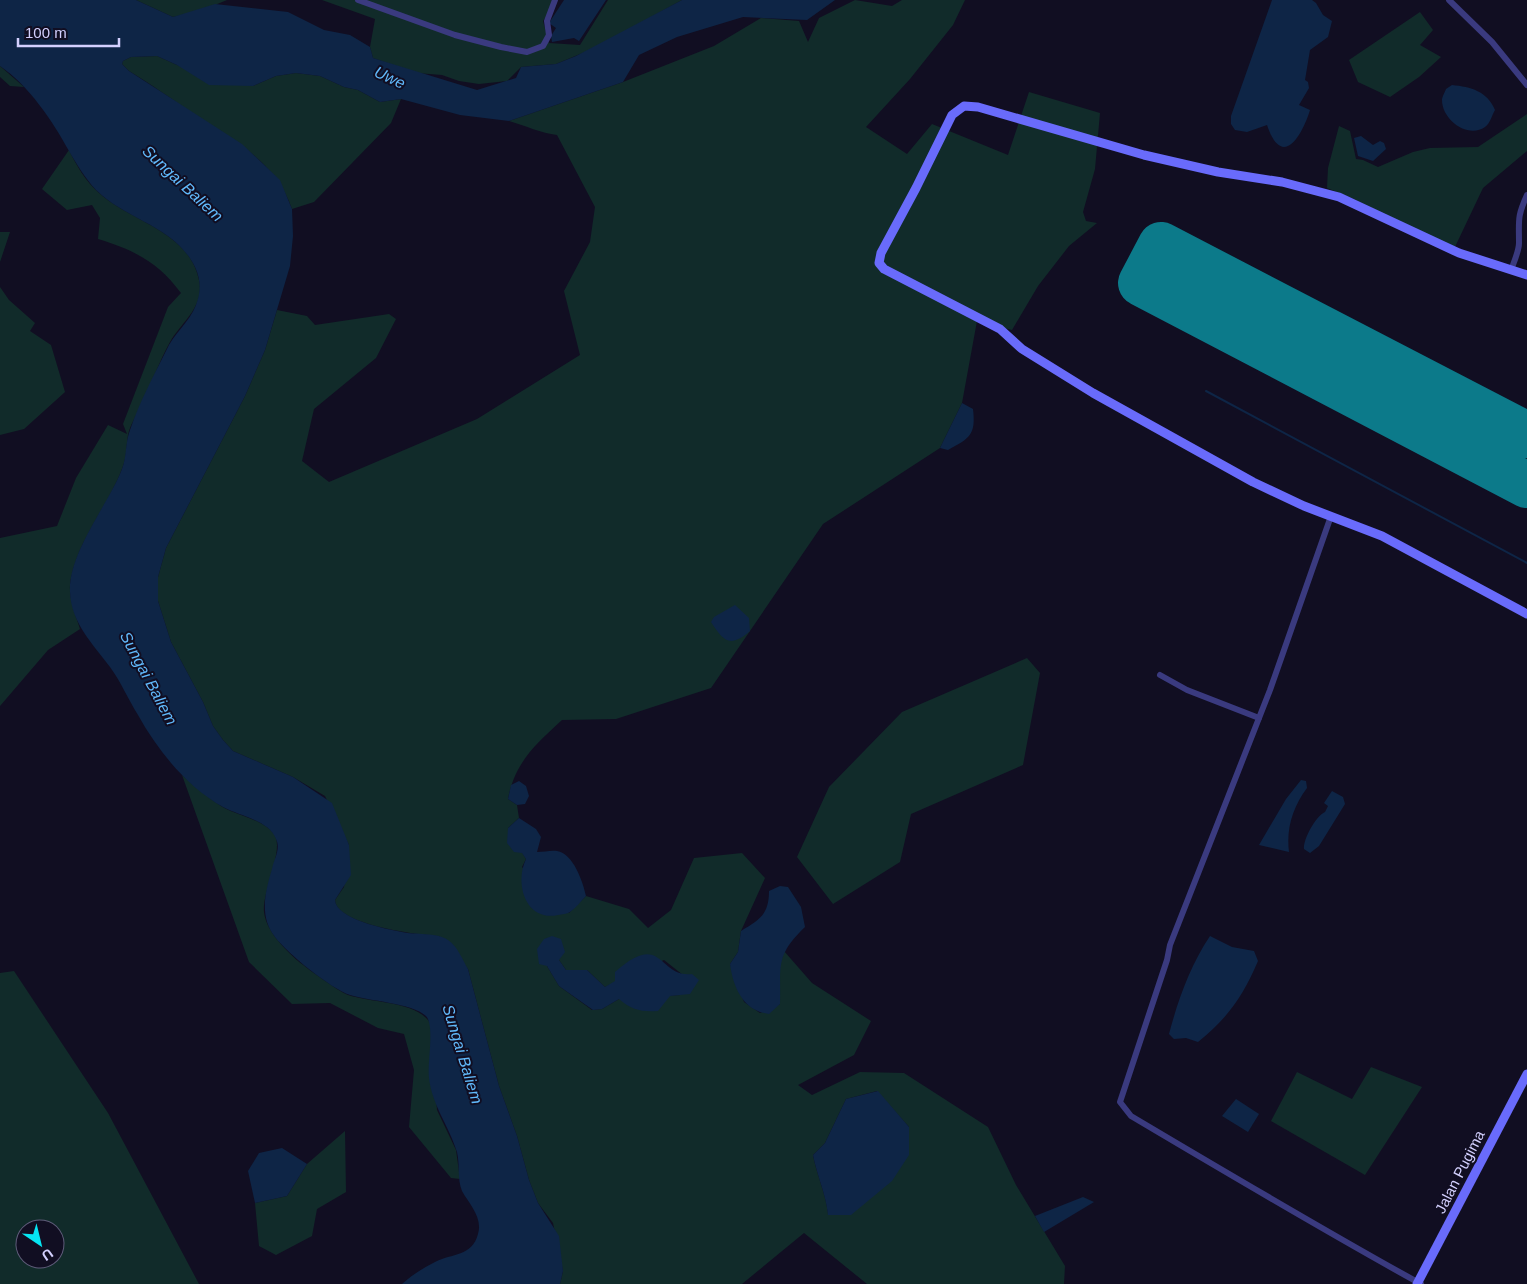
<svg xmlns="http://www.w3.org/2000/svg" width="1527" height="1284" font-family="Helvetica,sans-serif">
<rect width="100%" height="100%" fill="#110e22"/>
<g fill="#112b2a" fill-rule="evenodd">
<polygon points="136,0 227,0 203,10 173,17"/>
<polygon points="322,0 558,0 543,21 549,43 580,45 608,0 682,0 597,47 556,64 521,67 507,81 479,84 459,81 442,75 417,73 373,58 370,47 375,19"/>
<path d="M855 0 892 6 902 0H965L953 25 910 79 866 127 907 154 932 124 1008 155 1029 92 1100 113 1095 169 1083 212 1086 221 1097 223 1069 246 1038 286 1012 330 977 321 962 403 940 448 823 524 711 688 616 719 562 720C536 744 515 762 508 799L517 805 519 818 508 828 526 859 522 867 569 913 586 896 629 909 648 928 671 910 694 858 742 853 765 878 741 931 738 952 730 964 744 1002 760 1013 780 1004 779 967 784 951 812 983 871 1021 854 1055 798 1085 812 1095 860 1072 904 1073 988 1127 1016 1185 1065 1266 1064 1284H867L804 1233 742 1284H560L563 1271 553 1223 538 1203 529 1180 517 1136 499 1086 468 969 439 936C419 935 336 925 335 900L344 887 349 845 325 796 293 777 233 751 223 740 213 726 203 702 171 642 158 601V577L166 548 245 396 265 350 277 310 307 316 315 325 389 314 396 319 376 358 314 409 302 461 329 482 477 419 580 355 564 291 590 242 595 207 557 135C541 133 526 126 509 121L623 82 714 46 761 18 799 21 808 42 819 18ZM559 960 566 970H587L605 987 664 960 683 975 680 995 619 999 602 1009 592 1010 559 986 547 966ZM877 1091 909 1127 828 1214C826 1194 817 1176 813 1155L825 1143 846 1099Z"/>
<polygon points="1420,12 1433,30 1420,45 1441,57 1419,77 1390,97 1358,82 1349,60"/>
<path d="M157 56 177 65 253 86 276 76 296 73 320 76 344 87 358 90 380 102 401 99 391 123 314 202 292 209C275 159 230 139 191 112 170 98 151 84 129 71L122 64 123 61 131 57Z"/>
<polygon points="0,66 24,87 10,86 0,77"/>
<polygon points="1527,114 1527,151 1483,188 1454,249 1354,199 1327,188 1328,168 1339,126 1350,131 1356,159 1363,160 1378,167 1413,152 1430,148 1478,147"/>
<path d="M69 150C76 165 86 182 99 193 131 222 189 231 199 280 205 307 181 322 170 342 159 362 151 384 142 404 137 414 130 425 128 435 126 447 127 457 122 469 108 506 79 538 71 578 67 595 75 613 80 629L48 650 0 706V538L57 526 76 478 108 425 127 434 123 424 168 307 181 293C158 262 134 250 98 239L100 218 92 205 67 210 42 189Z"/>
<polygon points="0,232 10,232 0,262"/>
<polygon points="0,287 9,300 35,323 30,331 51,345 65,392 24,429 0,435"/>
<polygon points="1027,658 1040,673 1023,765 911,814 900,862 833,904 797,857 829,787 902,712"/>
<path d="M182 775C195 786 207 797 221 806 237 816 263 819 274 834 285 849 262 891 264 912 266 931 285 949 298 961 308 969 338 991 348 995 371 1003 420 1001 431 1025L437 1110 456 1150 460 1179 451 1178 409 1127 414 1070 404 1034 378 1028 330 1003 292 1004 249 962Z"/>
<path d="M14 971 108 1113 199 1284H0V973ZM25 1229H55V1259H25Z"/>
<polygon points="1371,1067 1422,1087 1365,1175 1271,1121 1297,1072 1352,1099"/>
<polygon points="345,1131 346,1192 317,1209 312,1236 276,1255 259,1246 255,1203 287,1196 307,1164"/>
</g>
<g fill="#0e2546">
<path d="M0 0H136L173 17 215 4 288 12 324 30 350 35 370 47 373 58 477 90 516 78 521 67 556 64 576 56 682 0H835L807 20 743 17 677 37 639 55 623 82 509 121 460 115 401 99 380 102 358 90 344 87 320 76 296 73 276 76 253 86 209 85 177 65 157 56 131 57 123 61 122 64 129 71 242 144 280 180 292 209 293 236 290 266 265 350 245 396 166 548 158 577V601L171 642 203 702 213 726 223 740 233 751 293 777 332 803 349 845 351 875 335 900C336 919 386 929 402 932 416 935 436 932 448 940 458 947 462 959 468 969L499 1086 517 1136 529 1180 538 1203 559 1236 563 1271 560 1284H402C412 1275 423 1268 435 1262 452 1253 472 1257 478 1234 483 1217 469 1204 462 1191 457 1179 460 1164 457 1152 449 1126 432 1105 429 1078 427 1063 435 1026 426 1016 412 1003 368 1001 350 995 330 988 288 954 275 937 259 917 265 892 272 869 274 859 281 849 276 839 269 820 239 816 223 807 187 787 158 751 138 715 128 699 121 682 110 667 93 644 71 623 70 592 68 553 108 505 122 469 127 456 125 443 130 430 139 403 153 377 166 351 173 334 189 323 196 305 201 292 201 280 195 267 175 226 126 220 96 190 85 178 77 165 69 151 52 120 29 86 0 66Z"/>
<polygon points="564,0 606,0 579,41 574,38 552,42 551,36 556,28 549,23"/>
<path d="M1272 0H1312L1316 3 1323 15 1332 21 1328 37 1310 50 1305 80 1308 82 1309 88 1299 105 1310 110C1302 136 1282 170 1267 125L1247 132 1235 130 1231 124V116Z"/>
<path d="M1452 85C1471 87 1487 91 1495 110 1492 115 1490 124 1485 127 1468 139 1442 120 1442 100 1442 97 1445 92 1446 89Z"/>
<polygon points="1361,136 1373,145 1380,141 1384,143 1386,149 1373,161 1358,156 1354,138"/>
<path d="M962 403 973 409C976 435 970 438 948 450L940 448Z"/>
<path d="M735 605 749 618 750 631C730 648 724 642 711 622L714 617Z"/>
<path d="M1301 780 1306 781 1307 788C1293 807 1286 828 1289 852L1259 845 1286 799Z"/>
<polygon points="519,781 526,786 529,796 525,804 517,805 508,799 511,785"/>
<path d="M1332 791 1343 797 1345 804 1319 846 1310 853 1304 849C1303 839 1316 816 1325 812L1328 806 1324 803Z"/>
<path d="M519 818 536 829 541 837 537 852C544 852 551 850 557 851 573 853 583 882 586 896 581 901 576 908 570 912 567 914 562 914 558 915 526 922 514 884 526 859L522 853 514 852 507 843 508 828Z"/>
<path d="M780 886 788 887 801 907 805 927C775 956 781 965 780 1004L769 1014C743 1011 733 987 730 964L738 952 741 931C759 920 769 915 769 891Z"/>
<path d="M552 936 561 939 565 952 559 960 566 970H587L605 987 615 981V972C663 929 658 978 692 974L699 980 690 994 670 996 658 1011C641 1012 632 1010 619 999L602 1009 593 1010 559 986 547 966 539 964 537 949 544 939Z"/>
<path d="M1210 936 1232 947 1254 951 1258 961C1243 996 1228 1018 1198 1042L1186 1038 1174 1039 1169 1034C1178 1000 1190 966 1210 936Z"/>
<path d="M878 1091 909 1127V1155L892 1181 851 1215H828C826 1194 817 1176 813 1155L825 1143 846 1099Z"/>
<polygon points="1236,1099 1259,1114 1248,1132 1222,1116"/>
<polygon points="282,1148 307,1164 287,1196 255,1203 248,1171 259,1153"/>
<polygon points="1083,1197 1094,1202 1044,1232 1035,1216"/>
</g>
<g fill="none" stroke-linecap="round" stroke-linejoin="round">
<polyline stroke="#0e2546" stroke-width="2" points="1206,391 1527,563"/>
<polyline stroke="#0c7a8a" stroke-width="46" points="1527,435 1161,245 1141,283 1527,485"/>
<g stroke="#3a3a7f" stroke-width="6">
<polyline points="358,0 455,35 501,47 527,52 543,46 549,35 547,21 555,0"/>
<polyline points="1449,0 1492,42 1527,85"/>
<path d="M1511 270C1514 262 1519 251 1519 243 1519 220 1517 217 1527 195"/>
<path d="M1331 516 1270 690 1170 945 1167 960 1120 1102 1131 1116C1227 1173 1323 1230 1421 1284"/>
<polyline points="1160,675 1187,690 1259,718"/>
</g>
<g stroke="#696bfb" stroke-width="9">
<polyline points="1527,275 1459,253 1339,197 1282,182 1218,172 1144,155 978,107 964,106 952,115 916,188 881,253 879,263 884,269 1000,329 1022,349 1093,393 1253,482 1304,506 1382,536 1527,614"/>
<polyline points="1417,1284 1527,1074"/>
</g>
</g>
<g text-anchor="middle" stroke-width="4" stroke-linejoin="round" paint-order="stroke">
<g font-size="15" fill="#d3d0fe" stroke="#110e22">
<text transform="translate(1460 1172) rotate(-63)" y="5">Jalan Pugima</text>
</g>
<g font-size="16" font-style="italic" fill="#61b9fb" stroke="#110e22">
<text transform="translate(390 77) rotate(25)" y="6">Uwe</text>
<text transform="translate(183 183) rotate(43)" y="6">Sungai Baliem</text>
<text transform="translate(149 678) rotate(62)" y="6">Sungai Baliem</text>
<text transform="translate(463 1054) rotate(73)" y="6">Sungai Baliem</text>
</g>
</g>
<g transform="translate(40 1244) rotate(145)"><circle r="24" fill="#110e22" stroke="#5f5c7a"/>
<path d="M0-4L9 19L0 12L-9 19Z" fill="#06e5f3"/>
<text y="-8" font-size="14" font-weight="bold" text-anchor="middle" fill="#d3d0fe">U</text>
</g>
<path d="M18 38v8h101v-8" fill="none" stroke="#d3d0fe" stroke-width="2.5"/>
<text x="25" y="38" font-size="15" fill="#d3d0fe" stroke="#110e22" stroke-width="4" paint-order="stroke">100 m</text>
</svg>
